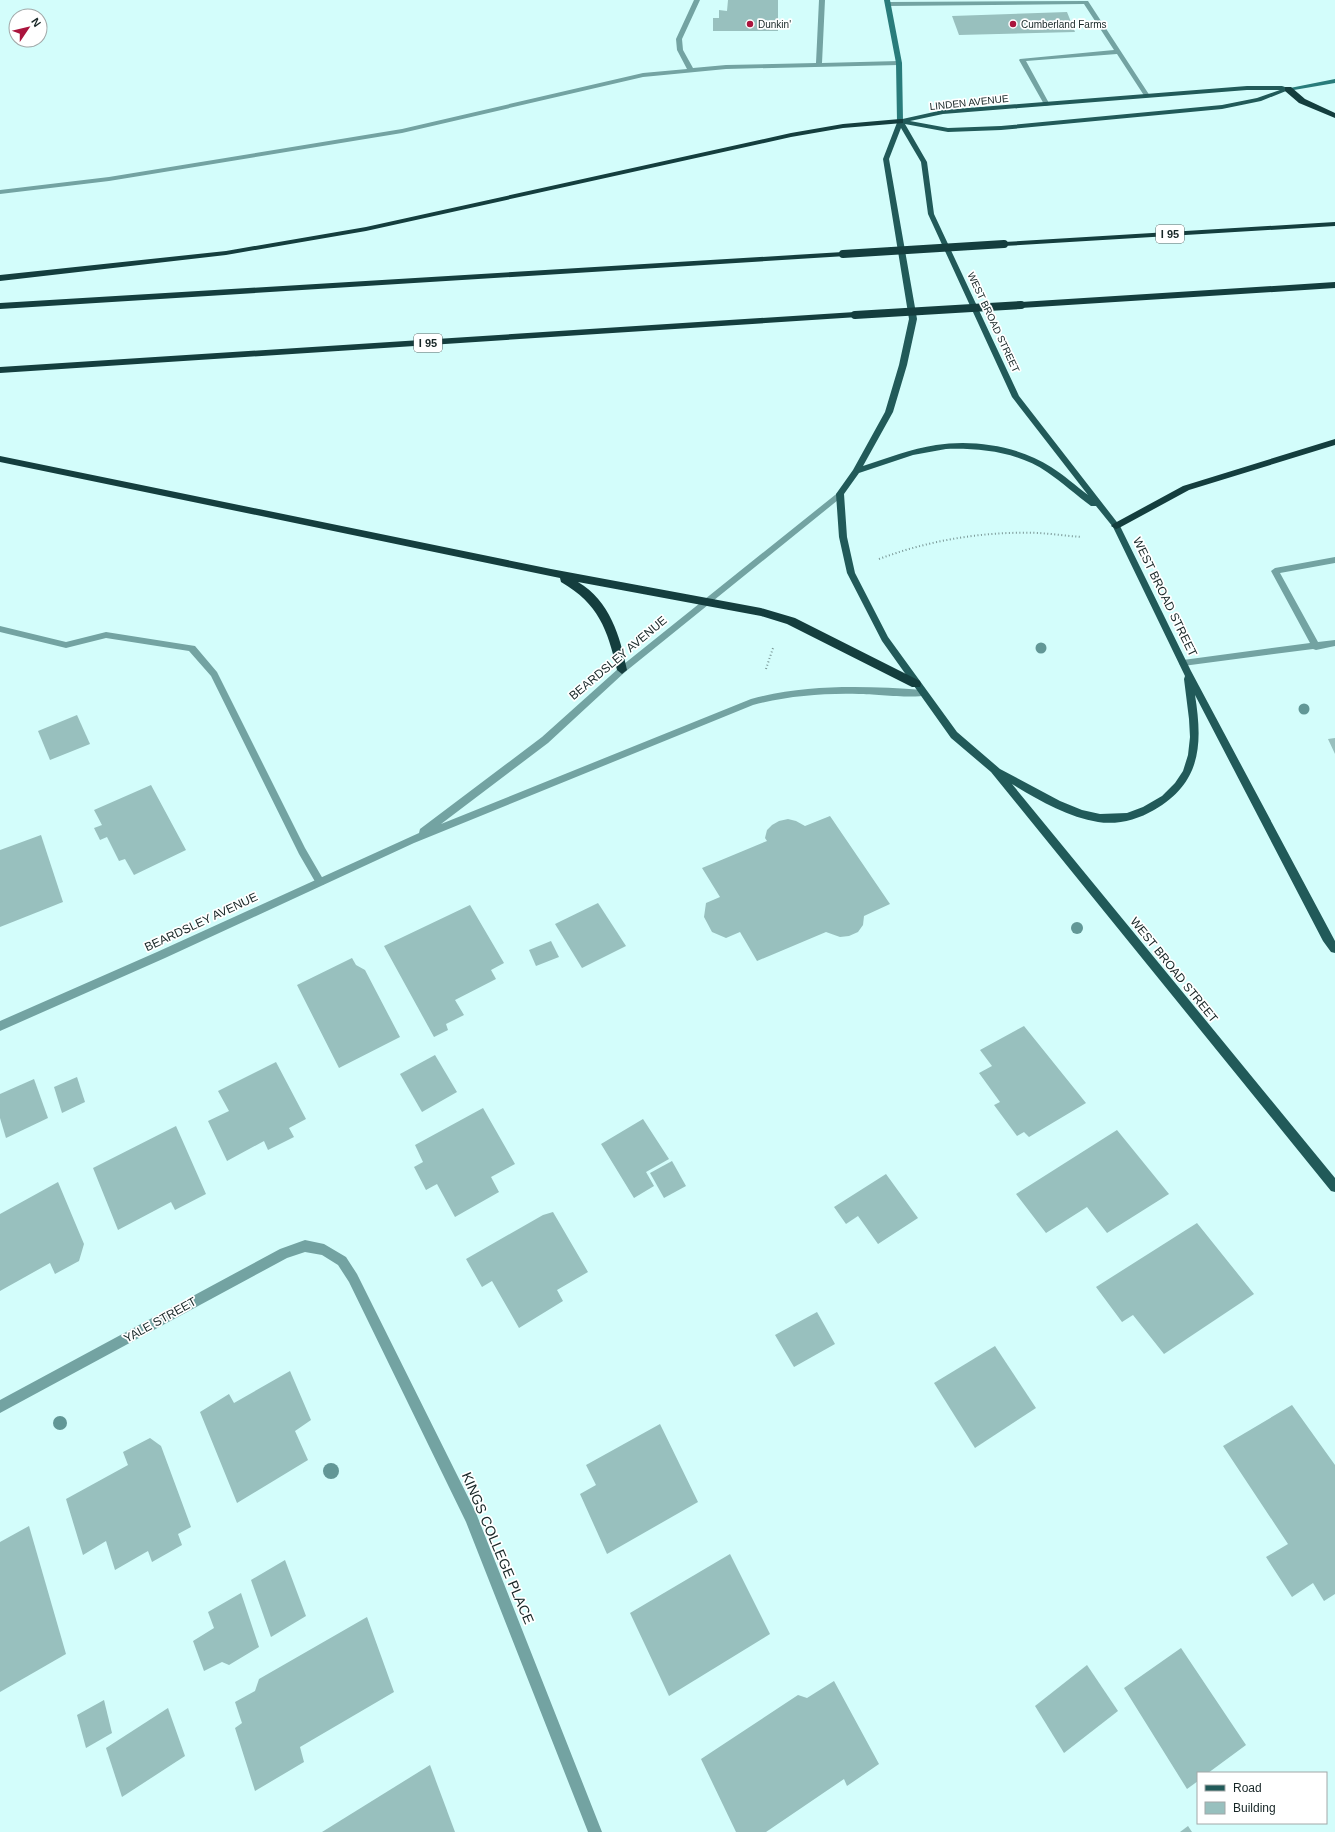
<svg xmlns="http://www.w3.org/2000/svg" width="1335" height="1832" font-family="Helvetica,sans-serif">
<rect width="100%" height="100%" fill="#d3fdfb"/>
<g fill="#98c0be">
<polygon points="728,0 778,0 778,31 713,31 713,18 719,18 719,10 727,11"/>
<polygon points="1067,12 1075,32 959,35 952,16"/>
<polygon points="77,715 90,744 50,760 38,731"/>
<polygon points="1335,738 1335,754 1328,739"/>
<polygon points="151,785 186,850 134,875 125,859 119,861 107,837 100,840 94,828 102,825 94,810"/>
<polygon points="830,816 890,904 864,916 863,925 858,932 849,936 840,937 826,932 757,961 740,932 726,938 712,932 704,917 706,903 720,897 702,868 767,841 765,838 767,830 772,825 779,821 788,819 796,821 805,826"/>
<polygon points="41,835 63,902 0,927 0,850"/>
<polygon points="598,903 626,946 582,968 555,924"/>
<polygon points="470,905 504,963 491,970 496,979 455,1000 464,1015 446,1024 448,1030 434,1037 384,946"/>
<polygon points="551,941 559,957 536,966 529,950"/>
<polygon points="352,958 356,965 365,970 400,1037 339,1068 297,985"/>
<polygon points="1024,1026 1086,1103 1029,1137 1024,1132 1017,1136 994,1105 1000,1102 979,1073 992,1066 980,1050"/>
<polygon points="435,1055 457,1092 422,1112 400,1074"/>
<polygon points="276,1062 306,1119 289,1128 294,1137 268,1150 264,1141 227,1161 208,1121 229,1111 218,1091"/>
<polygon points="77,1077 85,1102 62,1113 54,1087"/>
<polygon points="34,1079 48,1118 6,1138 0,1118 0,1094"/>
<polygon points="483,1108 515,1164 491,1177 499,1192 455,1217 437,1184 426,1190 414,1167 423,1162 415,1145"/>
<polygon points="643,1119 669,1159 646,1172 654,1186 634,1198 601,1144"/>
<polygon points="176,1126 206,1194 175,1210 171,1202 118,1230 93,1168"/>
<polygon points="1117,1130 1169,1194 1107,1233 1087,1207 1046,1233 1016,1194"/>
<polygon points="672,1161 686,1186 664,1198 650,1173"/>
<polygon points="886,1174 918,1218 878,1244 858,1216 846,1224 834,1207"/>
<polygon points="58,1182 84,1244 79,1261 55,1274 50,1263 0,1291 0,1214"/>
<polygon points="553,1212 588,1272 557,1290 563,1301 519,1328 492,1281 482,1287 466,1259 543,1215"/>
<polygon points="1197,1223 1254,1294 1164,1354 1133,1315 1122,1322 1096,1287"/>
<polygon points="817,1312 835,1344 794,1367 775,1335"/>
<polygon points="995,1346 1036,1408 975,1448 934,1383"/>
<polygon points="290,1371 311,1420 295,1431 308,1460 237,1503 200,1412 229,1394 234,1403"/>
<polygon points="1292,1405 1335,1465 1335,1594 1324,1601 1313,1583 1292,1597 1266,1557 1288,1544 1223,1446"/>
<polygon points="660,1424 698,1502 607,1554 580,1494 596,1485 586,1465"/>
<polygon points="150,1438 161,1446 191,1527 178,1534 182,1545 152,1562 148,1551 115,1570 106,1541 83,1555 66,1499 128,1465 123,1452"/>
<polygon points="29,1526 66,1654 0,1692 0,1542"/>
<polygon points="730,1554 770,1634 669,1696 630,1613"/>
<polygon points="285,1560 306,1616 271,1637 251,1580"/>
<polygon points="241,1593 259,1647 229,1665 222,1662 204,1671 193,1641 214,1628 208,1612"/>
<polygon points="367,1617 394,1692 300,1747 304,1762 255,1791 235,1728 242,1723 235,1702 255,1691 259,1679"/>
<polygon points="1181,1648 1246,1745 1208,1773 1198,1773 1198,1781 1187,1789 1124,1688"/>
<polygon points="1087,1665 1118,1711 1064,1753 1035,1706"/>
<polygon points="834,1681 879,1764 847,1786 844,1779 766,1832 736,1832 701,1759 798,1695 807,1698"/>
<polygon points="104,1700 112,1733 86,1748 77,1715"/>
<polygon points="168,1708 185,1756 122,1797 106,1748"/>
<polygon points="430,1765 455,1832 322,1832"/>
<polygon points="1188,1826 1192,1832 1180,1832"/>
</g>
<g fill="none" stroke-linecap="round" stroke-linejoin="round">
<g stroke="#799695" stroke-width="2" stroke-dasharray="1 2.5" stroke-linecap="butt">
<path d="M879 559C930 540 984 531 1039 533 1053 534 1068 536 1082 537"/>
<polyline points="766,669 773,648"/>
</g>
<g fill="#73a3a2" fill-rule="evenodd">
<polygon points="694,0 700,0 682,39 683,50 693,68 726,65 816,63 819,0 825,0 822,63 899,61 902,63 899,65 726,69 643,77 402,133 109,181 0,194 0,190 109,177 402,129 643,73 687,69 677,50 676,39"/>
<polygon points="1088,1 1150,96 1149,97 1145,97 1117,54 1026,61 1050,105 1045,106 1019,60 1020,59 1114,50 1084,4 888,6 885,4 888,2"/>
<polygon points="1335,557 1335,563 1280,573 1318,642 1335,640 1335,646 1316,650 1313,649 1183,666 1180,665 1179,663 1180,661 1183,660 1310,643 1271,571 1275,568"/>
<polygon points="0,626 66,642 106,632 195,646 217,672 305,848 323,879 325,882 323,885 317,885 299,854 211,676 189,651 106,638 66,648 0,632"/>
</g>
<g fill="#73a3a2" fill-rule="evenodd">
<path d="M840 491 844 494 843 496 625 672 548 743 441 824 751 699C808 684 865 686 923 690L926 691 927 693 926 695C915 699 874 694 859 694 823 693 788 696 753 705L414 843 165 958 0 1031V1021L157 952 419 833 420 829 542 737 619 668Z"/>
<polygon points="305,1240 324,1244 346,1257 357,1274 476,1513 602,1832 588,1832 466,1522 349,1282 338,1265 322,1255 305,1252 287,1258 0,1413 0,1400 280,1249"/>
</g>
<g fill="#297c7b" fill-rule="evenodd">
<polygon points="884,0 890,0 902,63 903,121 900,123 897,121 896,63"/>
<polygon points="1335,79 1335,83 1288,91 1285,89"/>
</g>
<path fill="#215a59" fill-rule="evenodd" d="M1247 86H1282L1291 89 1261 101 1222 109 1001 130 948 132 905 124 927 162 934 214 1019 396 1120 526 1191 671 1335 941V953L1331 952 1323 941 1195 695C1203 745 1201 783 1154 810 1137 820 1117 825 1098 822 1068 817 1038 800 1012 784L1335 1178V1192L1331 1191 991 772 951 738 882 641 847 573 839 537 836 494 853 470 885 412 899 365 909 319 883 159 898 120 943 110ZM1247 90H1280L1257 98 1222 105 1001 126 948 128 910 121 943 114ZM901 128 921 162 928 214 1012 397 1088 495C1076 486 1064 475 1051 467 1019 446 973 439 936 445 911 449 887 458 863 466L893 412 907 365 917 319 889 159ZM946 449C980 448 1018 452 1047 472 1062 482 1076 495 1091 506H1096L1113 527 1185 676 1184 679 1189 719 1190 737 1188 755 1183 771 1175 783 1162 796 1143 807 1127 813 1100 814 1082 810 1060 801 1000 769 957 732 888 637 855 573 847 537 844 494 859 473 913 455Z"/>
<g fill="#143e3e" fill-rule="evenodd">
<polygon points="1285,87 1291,87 1305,99 1335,113 1335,118 1299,103 1285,91"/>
<polygon points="900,119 903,119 903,123 843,128 791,137 366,231 226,255 0,281 0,275 226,251 366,227 791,133 843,124"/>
<polygon points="1335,222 1335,226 1004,246 1000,244 1004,242"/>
<polygon points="843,252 846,252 846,256 0,309 0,303"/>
<polygon points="1335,282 1335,288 1021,308 1017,305 1021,302"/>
<polygon points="855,312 858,313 858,317 0,373 0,367"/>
<polygon points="1335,439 1335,445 1189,490 1119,528 1116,529 1111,526 1113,524 1183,486"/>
<path d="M0 456 551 569 761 608 795 618 920 681 921 684 920 687H912L787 624 761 616 578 582C610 601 620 636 627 670L622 674 617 670C607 629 599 604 561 582L560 578 0 462Z"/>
</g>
<g stroke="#143e3e" stroke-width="8">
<polyline points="843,254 1004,244"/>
<polyline points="855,315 1021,305"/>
</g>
</g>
<g fill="#629796">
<circle cx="1041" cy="648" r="5.5"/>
<circle cx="1304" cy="709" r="5.5"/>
<circle cx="1077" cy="928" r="6"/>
<circle cx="60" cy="1423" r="7"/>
<circle cx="331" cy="1471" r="8"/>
</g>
<g fill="#aa143d" stroke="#fff" stroke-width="1.5">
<circle cx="750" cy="24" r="4"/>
<circle cx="1013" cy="24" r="4"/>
</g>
<g text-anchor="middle" stroke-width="3.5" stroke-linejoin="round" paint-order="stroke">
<g font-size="10" fill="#172626" stroke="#fff" text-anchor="start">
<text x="758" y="28">Dunkin'</text>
<text x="1021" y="28">Cumberland Farms</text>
</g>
<g font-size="10" fill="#172626" stroke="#fff">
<text transform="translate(969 102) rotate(-6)" y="4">LINDEN AVENUE</text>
<text transform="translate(994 322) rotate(65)" y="4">WEST BROAD STREET</text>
</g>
<g fill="#fff" stroke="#5d6767" stroke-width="1">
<rect x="1156" y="225" width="28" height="18" rx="3"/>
<rect x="414" y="334" width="28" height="18" rx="3"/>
</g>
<g font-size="11" font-weight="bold" fill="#172626">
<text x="1170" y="238">I 95</text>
<text x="428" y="347">I 95</text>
</g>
<g font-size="12" fill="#172626" stroke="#fff">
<text transform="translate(1165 597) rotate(64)" y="4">WEST BROAD STREET</text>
<text transform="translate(618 658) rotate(-40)" y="4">BEARDSLEY AVENUE</text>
<text transform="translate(201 922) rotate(-25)" y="4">BEARDSLEY AVENUE</text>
<text transform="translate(1174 970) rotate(51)" y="4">WEST BROAD STREET</text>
<text transform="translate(160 1320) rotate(-29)" y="4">YALE STREET</text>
</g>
<g font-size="14" fill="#172626" stroke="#fff">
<text transform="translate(498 1548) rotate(67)" y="5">KINGS COLLEGE PLACE</text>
</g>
</g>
<rect x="1197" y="1772" width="130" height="52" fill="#ffffff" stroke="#a2a8a8"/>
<rect x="1205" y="1785" width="20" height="6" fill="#215a59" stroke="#a2a8a8"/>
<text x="1233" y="1792" font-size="12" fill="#172626">Road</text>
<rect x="1205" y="1802" width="20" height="12" fill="#98c0be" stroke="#a2a8a8"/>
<text x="1233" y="1812" font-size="12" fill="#172626">Building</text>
<g transform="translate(28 28) rotate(55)"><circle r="19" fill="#ffffff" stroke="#a2a8a8"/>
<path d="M0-3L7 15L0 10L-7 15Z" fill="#aa143d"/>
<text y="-6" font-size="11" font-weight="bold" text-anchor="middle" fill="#172626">N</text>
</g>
</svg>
